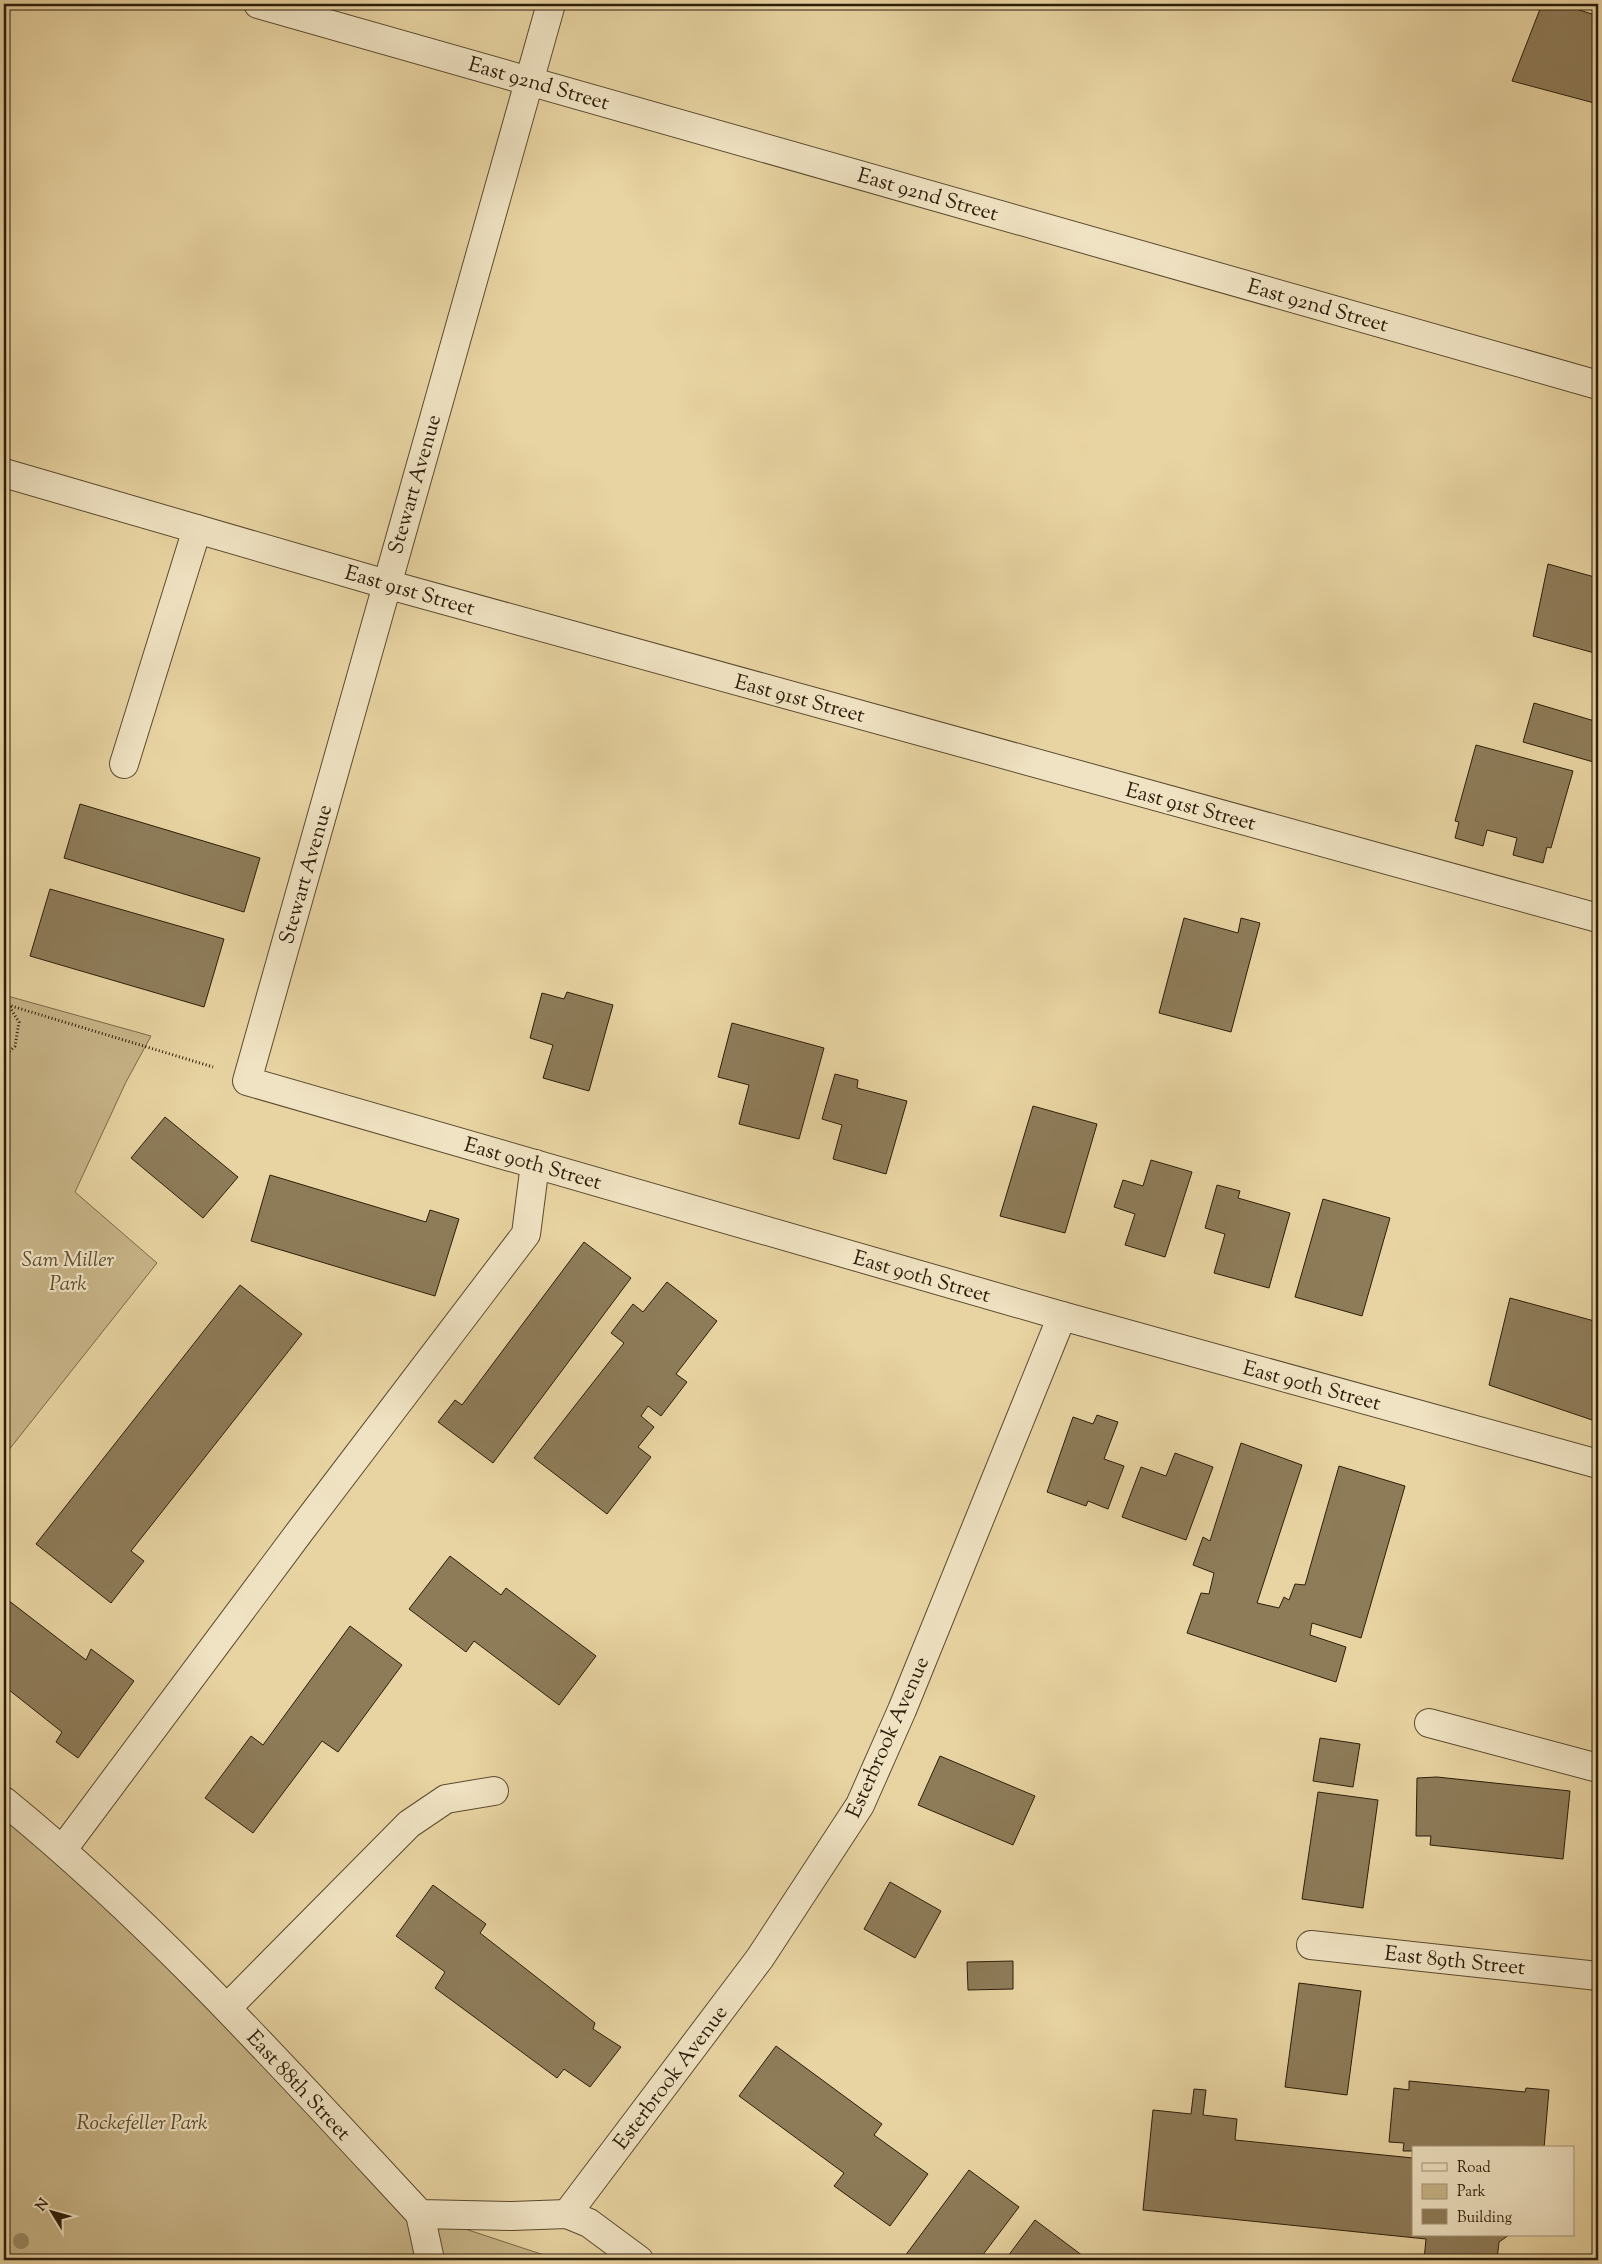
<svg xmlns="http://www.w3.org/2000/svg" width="1602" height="2264" font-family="'Sorts Mill Goudy',serif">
<rect width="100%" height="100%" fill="#e8d4a2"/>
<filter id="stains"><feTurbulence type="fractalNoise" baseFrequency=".004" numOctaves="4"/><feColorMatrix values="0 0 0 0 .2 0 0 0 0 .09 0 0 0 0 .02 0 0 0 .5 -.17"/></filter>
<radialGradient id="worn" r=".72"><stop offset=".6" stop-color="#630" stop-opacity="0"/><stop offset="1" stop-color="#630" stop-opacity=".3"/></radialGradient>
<g fill="#c8b588" stroke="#7a6949">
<polygon points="4,995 151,1036 126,1082 75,1192 157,1263 4,1456"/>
<polygon points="4,1806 420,2214 559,2260 4,2260"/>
</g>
<g fill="#8e7c59" stroke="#2c1d0a">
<polygon points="1542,4 1561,4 1598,16 1598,104 1512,81"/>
<polygon points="1548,564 1598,578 1598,654 1533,636"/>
<polygon points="1534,703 1598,722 1597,763 1523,742"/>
<polygon points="1476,745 1573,771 1551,848 1547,847 1543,863 1513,855 1517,838 1487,830 1483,846 1455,838 1459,822 1455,821"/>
<polygon points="80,804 260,858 244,912 64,858"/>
<polygon points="50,889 224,939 204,1007 30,956"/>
<polygon points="1184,918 1238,933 1241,918 1260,923 1231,1032 1159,1013"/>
<polygon points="567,992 613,1005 589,1091 543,1078 553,1045 530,1038 542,993 564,999"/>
<polygon points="732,1023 824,1048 799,1139 739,1124 749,1085 718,1077"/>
<polygon points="835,1074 858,1080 857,1088 907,1101 886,1174 833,1159 842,1125 822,1119"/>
<polygon points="1033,1106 1097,1124 1065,1233 1000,1216"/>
<polygon points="165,1117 238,1177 203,1218 131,1158"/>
<polygon points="1151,1160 1192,1172 1165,1257 1125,1245 1135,1214 1114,1207 1123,1180 1143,1186"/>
<polygon points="270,1175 426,1222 430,1210 459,1219 435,1296 251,1241"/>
<polygon points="1217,1185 1240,1191 1238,1198 1290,1213 1269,1288 1214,1273 1225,1234 1205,1228"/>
<polygon points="1323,1199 1390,1218 1362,1316 1295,1297"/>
<polygon points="584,1242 631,1278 493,1463 438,1422 455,1400 462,1405"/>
<polygon points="667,1282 717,1321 676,1374 687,1382 661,1416 648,1406 641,1416 654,1427 638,1447 651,1457 607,1514 534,1458 624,1343 611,1333 633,1304 643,1312"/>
<polygon points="240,1285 302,1334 131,1551 144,1561 111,1603 36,1544"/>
<polygon points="1510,1298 1598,1322 1598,1422 1489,1385"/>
<polygon points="1097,1415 1118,1422 1104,1459 1124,1466 1108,1509 1088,1501 1086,1506 1047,1492 1073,1417 1093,1424"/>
<polygon points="1241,1443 1302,1465 1257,1603 1279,1608 1284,1597 1289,1600 1295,1584 1305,1585 1339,1466 1405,1486 1361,1638 1312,1623 1310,1635 1346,1647 1336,1682 1187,1633 1201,1593 1209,1594 1214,1573 1193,1565 1203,1537 1210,1541"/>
<polygon points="1175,1453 1213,1467 1186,1540 1122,1517 1141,1467 1166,1476"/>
<polygon points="450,1556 501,1595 506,1588 596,1656 559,1705 474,1641 466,1652 409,1609"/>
<polygon points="4,1597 86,1660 91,1649 134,1681 78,1758 56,1742 62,1732 4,1686"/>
<polygon points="350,1626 402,1665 338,1752 322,1741 253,1833 205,1798 251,1736 263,1745"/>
<polygon points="1320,1738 1360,1744 1353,1787 1313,1781"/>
<polygon points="940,1756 1035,1796 1013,1845 918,1805"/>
<polygon points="1437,1777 1570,1791 1563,1859 1430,1845 1431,1836 1416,1836 1417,1778"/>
<polygon points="1318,1792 1378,1800 1363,1908 1302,1899"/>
<polygon points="890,1882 941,1911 915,1958 864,1929"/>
<polygon points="433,1885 486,1924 480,1933 595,2023 593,2029 621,2047 590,2087 564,2069 557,2078 435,1988 445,1972 396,1936"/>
<polygon points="1013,1961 1013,1989 968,1990 967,1962"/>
<polygon points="1299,1983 1361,1991 1347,2095 1285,2087"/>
<polygon points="776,2046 882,2124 874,2135 928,2174 890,2226 834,2186 844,2173 739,2096"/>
<polygon points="1409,2081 1525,2092 1526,2088 1549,2090 1544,2148 1413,2148 1413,2151 1403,2151 1404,2143 1389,2142 1394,2088 1409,2090"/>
<polygon points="1194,2089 1206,2090 1203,2115 1237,2119 1235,2140 1413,2158 1413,2235 1509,2235 1499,2242 1497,2260 1424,2260 1426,2239 1143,2210 1153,2110 1191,2114"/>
<polygon points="969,2170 1019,2207 979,2260 902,2260"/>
<polygon points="1035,2220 1083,2256 1080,2260 1005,2260"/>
</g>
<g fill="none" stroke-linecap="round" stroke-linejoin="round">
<g stroke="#5b4b30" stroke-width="30">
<g id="minor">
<polyline points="258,4 1598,385"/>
<polyline points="551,4 247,1081 1062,1316 1598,1464"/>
<polyline points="4,473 386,584 1598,918"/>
<polyline points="124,764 197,529"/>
<polyline points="1429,1723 1598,1768"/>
<path d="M4 1801C156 1925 287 2071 420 2214L512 2216 567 2214 589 2223 639 2260"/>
<polyline points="63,1849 301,1530 526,1234 535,1164"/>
<polyline points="1311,1945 1598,1976"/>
<polyline points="227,2008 409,1824 446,1799 494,1791"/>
<polyline points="420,2214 430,2260"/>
<polyline points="567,2214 760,1958 860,1805 902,1710 1062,1316"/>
</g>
</g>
<g stroke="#2c1d0a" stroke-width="3" stroke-dasharray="1 2.5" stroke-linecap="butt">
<polyline points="4,998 19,1022 15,1046 4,1057"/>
<polyline points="8,1005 213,1067"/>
</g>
<use href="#minor" stroke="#f0e3c3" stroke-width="28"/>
</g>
<circle fill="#9a8963" cx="21" cy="2241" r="8"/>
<g text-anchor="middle" stroke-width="4.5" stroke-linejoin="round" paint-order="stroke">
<g font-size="21" fill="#2c1d0a" stroke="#f0e3c3">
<text transform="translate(539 83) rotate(16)" y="7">East 92nd Street</text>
<text transform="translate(928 194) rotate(16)" y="7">East 92nd Street</text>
<text transform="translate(1318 305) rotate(16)" y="7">East 92nd Street</text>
<text transform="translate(414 484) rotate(-74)" y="7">Stewart Avenue</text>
<text transform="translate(410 590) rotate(16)" y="7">East 91st Street</text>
<text transform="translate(800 698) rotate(15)" y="7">East 91st Street</text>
<text transform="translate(1191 806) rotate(15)" y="7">East 91st Street</text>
<text transform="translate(305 874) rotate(-74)" y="7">Stewart Avenue</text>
<text transform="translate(533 1163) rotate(16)" y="7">East 90th Street</text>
<text transform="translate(922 1276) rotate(16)" y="7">East 90th Street</text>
<text transform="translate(1312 1385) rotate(15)" y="7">East 90th Street</text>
<text transform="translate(887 1737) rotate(-66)" y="7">Esterbrook Avenue</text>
<text transform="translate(1455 1960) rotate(6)" y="7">East 89th Street</text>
<text transform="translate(670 2077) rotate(-53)" y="7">Esterbrook Avenue</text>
<text transform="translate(299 2085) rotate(47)" y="7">East 88th Street</text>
</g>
<g font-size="21" font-style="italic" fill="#5b4b30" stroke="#f0e3c3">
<text x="68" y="1266">Sam Miller<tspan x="68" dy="24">Park</tspan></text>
<text x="142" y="2129">Rockefeller Park</text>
</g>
</g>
<rect width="1602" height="2264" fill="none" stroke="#e8d4a2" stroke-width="20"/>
<rect x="5" y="5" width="1592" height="2254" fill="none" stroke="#2c1d0a" stroke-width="2.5"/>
<rect x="10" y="10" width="1582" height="2244" fill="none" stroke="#2c1d0a"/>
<rect x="1412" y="2146" width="162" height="90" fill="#f0e3c3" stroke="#a29479"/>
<rect x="1422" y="2163" width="25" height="8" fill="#f0e3c3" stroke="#a29479"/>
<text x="1457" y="2172" font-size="15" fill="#2c1d0a">Road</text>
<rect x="1422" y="2184" width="25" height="15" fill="#c8b588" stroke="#a29479"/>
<text x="1457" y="2196" font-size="15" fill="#2c1d0a">Park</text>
<rect x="1422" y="2209" width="25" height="15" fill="#8e7c59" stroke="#a29479"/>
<text x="1457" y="2222" font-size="15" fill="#2c1d0a">Building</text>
<g transform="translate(52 2212) rotate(307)" stroke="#f0e3c3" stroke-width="4" paint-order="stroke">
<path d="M0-4L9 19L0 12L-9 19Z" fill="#2c1d0a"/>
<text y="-8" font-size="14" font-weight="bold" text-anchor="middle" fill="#2c1d0a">N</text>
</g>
<rect width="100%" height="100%" filter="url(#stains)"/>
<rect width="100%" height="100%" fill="url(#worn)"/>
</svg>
